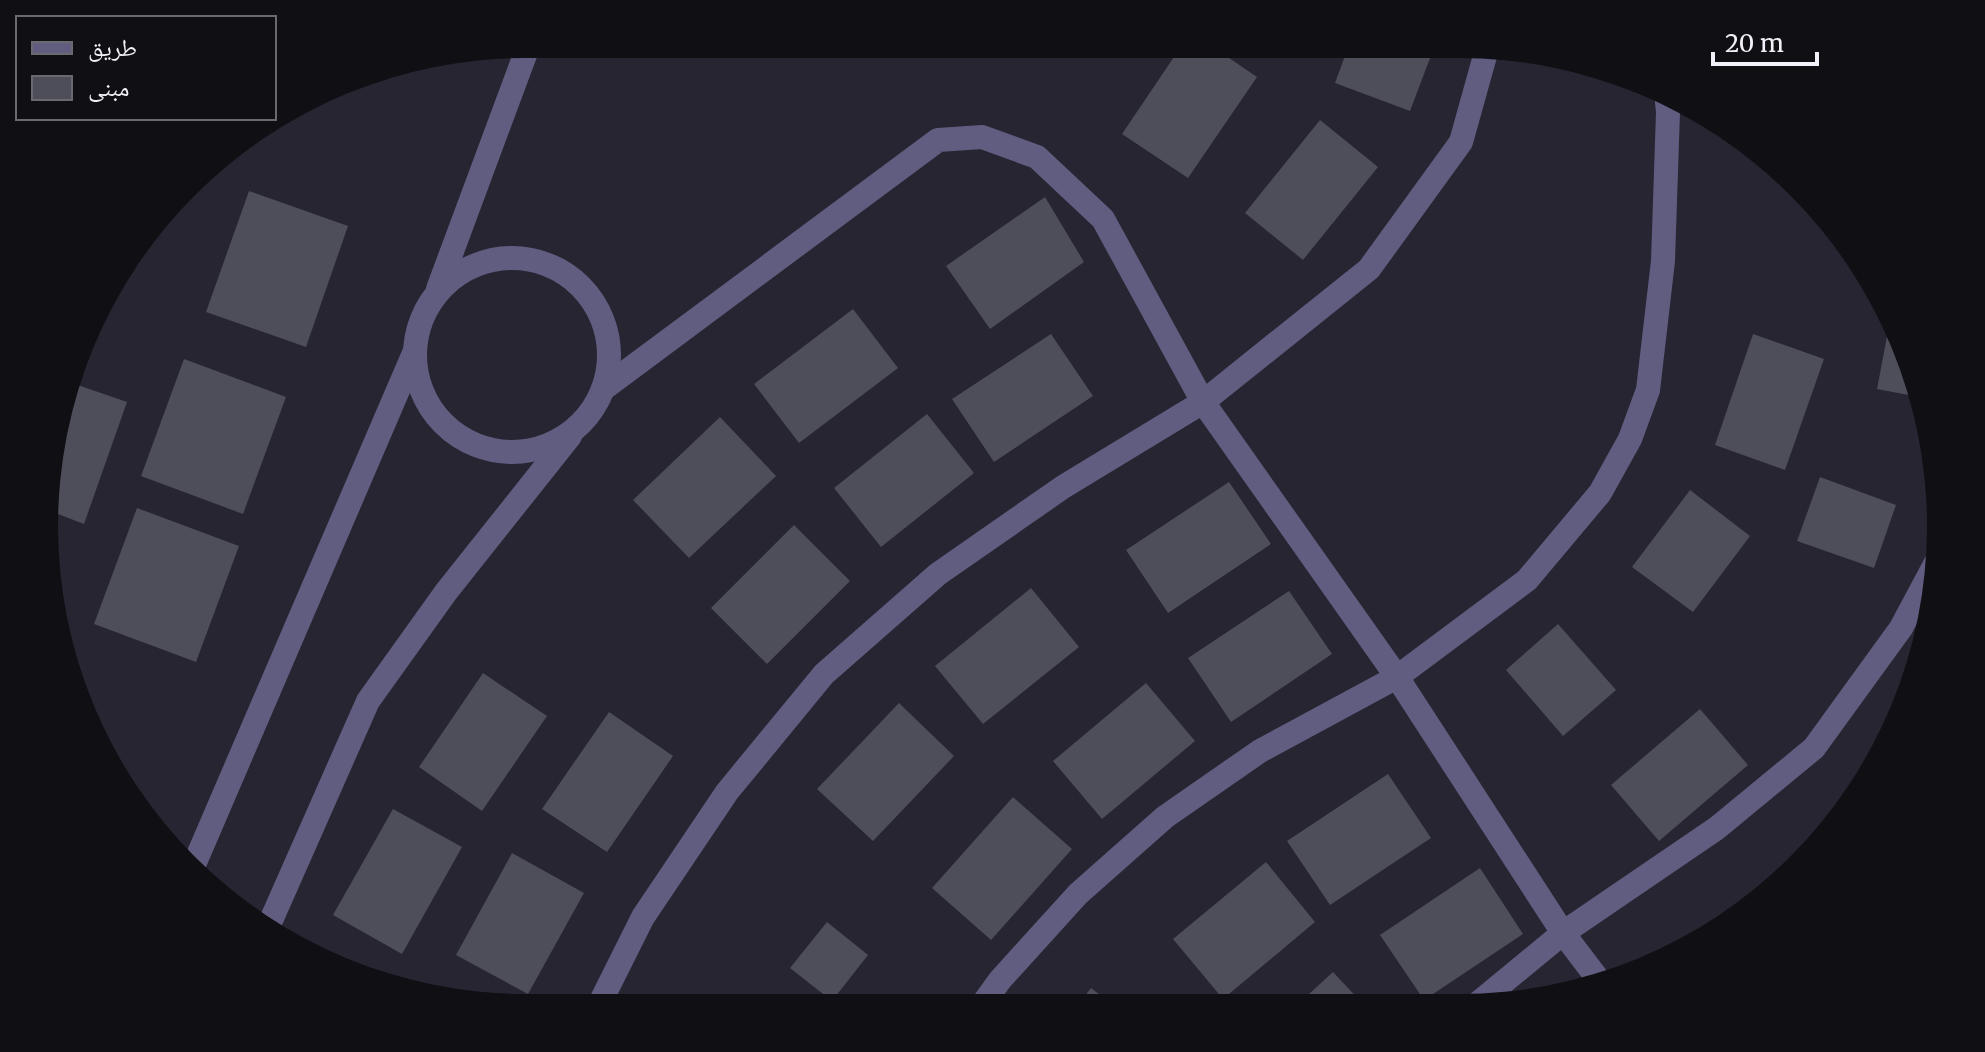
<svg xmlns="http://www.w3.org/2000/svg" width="1985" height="1052" font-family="Merriweather,'Noto Naskh Arabic',serif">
<rect width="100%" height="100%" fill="#262531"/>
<g fill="#4e4d5a">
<polygon points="1182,45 1210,45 1257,77 1188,178 1122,134"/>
<polygon points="1349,45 1435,45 1410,111 1335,83"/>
<polygon points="1320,120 1378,167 1303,260 1245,213"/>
<polygon points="249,191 348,226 306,347 206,312"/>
<polygon points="1045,197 1084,262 990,329 946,266"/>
<polygon points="853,309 898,368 799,443 754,384"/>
<polygon points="1889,326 1916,372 1919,397 1877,389"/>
<polygon points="1051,334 1093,396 994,462 952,399"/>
<polygon points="1753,334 1824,359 1785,470 1715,445"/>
<polygon points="184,359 286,397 243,514 141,476"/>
<polygon points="69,382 127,402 84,524 50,511 60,402"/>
<polygon points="927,414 974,473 881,547 834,488"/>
<polygon points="720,417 776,476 689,558 633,500"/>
<polygon points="1820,477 1896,505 1874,568 1797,541"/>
<polygon points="1229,482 1271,544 1168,613 1126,550"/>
<polygon points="1690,490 1750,536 1693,612 1632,567"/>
<polygon points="137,508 239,546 196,662 94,624"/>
<polygon points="794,525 850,581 767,664 711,608"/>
<polygon points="1031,588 1079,647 983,724 935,666"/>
<polygon points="1289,591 1332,654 1231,722 1188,658"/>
<polygon points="1558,624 1616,690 1563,736 1506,670"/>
<polygon points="483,673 547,716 482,811 419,767"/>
<polygon points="1146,683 1195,741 1102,819 1053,761"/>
<polygon points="899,703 954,756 873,841 817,789"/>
<polygon points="1700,709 1748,765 1659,841 1611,785"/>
<polygon points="609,712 673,756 607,852 542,809"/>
<polygon points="1388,774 1431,838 1330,905 1287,841"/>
<polygon points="1013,797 1072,849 991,940 932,888"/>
<polygon points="393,809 462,847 402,954 333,915"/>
<polygon points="512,853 584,893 528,994 456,955"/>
<polygon points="1266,862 1315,922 1223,999 1173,939"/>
<polygon points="1480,868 1523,934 1424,1000 1380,935"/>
<polygon points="827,922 868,955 832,1001 790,968"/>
<polygon points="1333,972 1363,1004 1297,1005"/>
<polygon points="1091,988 1113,1005 1078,1005"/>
</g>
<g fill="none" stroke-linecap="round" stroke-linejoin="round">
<g stroke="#605d80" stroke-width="24">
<circle cx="512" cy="355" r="97"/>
<polyline points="438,289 529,44"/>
<polyline points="603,389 938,140 982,137 1037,157 1103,219 1203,402 1397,677 1563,933 1601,983"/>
<polyline points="193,867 414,353"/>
<polyline points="269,925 368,701 446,592 570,436"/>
<polyline points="1477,1004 1563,933 1717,828 1814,748 1901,628 1940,555"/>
<polyline points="982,1005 1000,980 1078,894 1165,817 1260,751 1397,677 1527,580 1600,493 1630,439 1648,390 1663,261 1668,112 1666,92"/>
<polyline points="598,1007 643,917 727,792 824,674 938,574 1063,487 1203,402 1369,269 1461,142 1488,45"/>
</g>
</g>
<path d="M0 0H1985V1052H0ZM526 58H1459A468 468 0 0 1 1927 526V526A468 468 0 0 1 1459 994H526A468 468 0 0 1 58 526V526A468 468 0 0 1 526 58Z" fill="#100f14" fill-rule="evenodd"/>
<rect x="16" y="16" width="260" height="104" fill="#100f14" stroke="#6a6970" stroke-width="2"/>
<rect x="32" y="42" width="40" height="12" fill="#605d80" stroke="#6a6970" stroke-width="2"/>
<text x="88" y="56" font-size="24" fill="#f1f1f9">طريق</text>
<rect x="32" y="76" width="40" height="24" fill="#4e4d5a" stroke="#6a6970" stroke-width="2"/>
<text x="88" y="96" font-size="24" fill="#f1f1f9">مبنى</text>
<path d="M1713 52v12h104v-12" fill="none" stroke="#f1f1f9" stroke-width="4"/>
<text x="1725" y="52" font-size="24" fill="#f1f1f9" stroke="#100f14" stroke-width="6" paint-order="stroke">20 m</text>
</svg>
